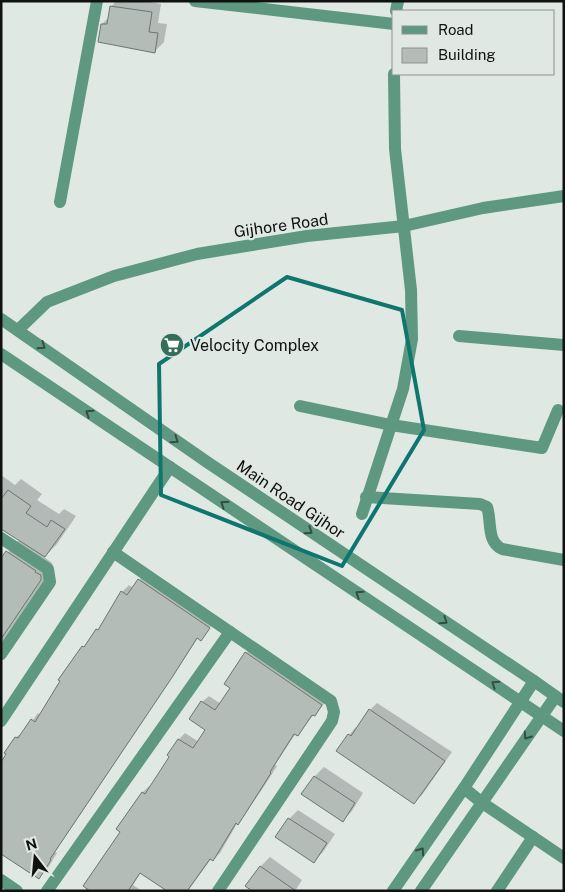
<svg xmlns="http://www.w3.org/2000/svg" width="565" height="892" font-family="'Public Sans',sans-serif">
<rect width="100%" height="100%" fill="#e0e8e4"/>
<g fill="#0003">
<polygon points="116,1 145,1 161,4 158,23 167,24 164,42 155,51 102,24 109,17 111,7"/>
<polygon points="1,475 15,485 21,479 42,494 37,500 59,514 64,509 76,516 57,544 44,557 52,563 53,567 1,643 1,560 20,539 1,527"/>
<polygon points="145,573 215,621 201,639 198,638 55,852 57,853 46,871 39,877 1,763 16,737 24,732 38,713 41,715 75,659 103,623 122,592 129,585 133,588"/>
<polygon points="252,646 328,698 321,708 314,714 298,735 296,733 275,765 277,766 265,785 244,816 238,822 220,853 213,860 211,859 188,891 169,891 141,872 133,885 142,891 85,891 122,831 118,829 143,792 149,786 151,787 171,757 168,755 179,739 185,733 199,742 207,730 202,702 209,696 221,704 231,687 246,653"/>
<polygon points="377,703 452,752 422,795 414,802 349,735 356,727 358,728 370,710"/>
<polygon points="324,767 363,793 352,811 343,820 315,776"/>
<polygon points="298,810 335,834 323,852 314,861 289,819"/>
<polygon points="270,857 302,880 295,891 247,886 261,866"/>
</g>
<g fill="#b4bcb8" stroke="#6d7571">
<polygon points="110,6 152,12 149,32 158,33 155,53 98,42 101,24 107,24"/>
<polygon points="8,490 31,506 26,513 47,527 51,520 65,529 45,557 1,529 1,499"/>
<polygon points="6,551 36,571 35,572 41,575 41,580 1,639 1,558"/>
<polygon points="138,579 210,628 201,641 197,638 173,676 50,859 51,860 39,879 1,854 1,762 6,754 4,753 15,737 18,738 31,719 35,722 60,681 58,680 82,646 84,647 96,629 98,630 121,591 127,595"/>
<polygon points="245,652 322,705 315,716 312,715 298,736 294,734 270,772 271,773 259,792 238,825 236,823 213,861 210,859 187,891 167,891 140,873 128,891 90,891 83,886 120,832 116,829 142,792 145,794 169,757 167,755 178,739 193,748 205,730 189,719 201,701 215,710 230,688 224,684"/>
<polygon points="369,709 445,761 414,804 336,751 348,734 351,736"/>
<polygon points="314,776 355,803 343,822 301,794"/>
<polygon points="288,818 327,843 314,863 275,837"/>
<polygon points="260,866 296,891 252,891 245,886"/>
</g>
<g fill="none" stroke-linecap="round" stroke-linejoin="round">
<g stroke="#5f9881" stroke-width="12">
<polyline points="195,1 394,24"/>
<polyline points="396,11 398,1"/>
<polyline points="60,202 97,1"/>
<polyline points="18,330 47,302 114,276 197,254 307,236 404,226 483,208 564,196"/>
<polyline points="459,336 564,345"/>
<polyline points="300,406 391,425 542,448 558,410"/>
<path d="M366 497 480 504 487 507C492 521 486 541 502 549L564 560"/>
<polyline points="362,514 403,389 412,339 411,290 395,149 394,74"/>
<polyline points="1,538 48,569 50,582 1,654"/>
<polyline points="113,552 331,701 334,712 332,721 218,891"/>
<polyline points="1,721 170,467"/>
<polyline points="464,788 481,802 564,858"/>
<polyline points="1,880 17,891"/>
<polyline points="47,891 230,632"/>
<polyline points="497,891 533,837"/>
</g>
<g stroke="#5f9881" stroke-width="12">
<polyline points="1,319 207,462 534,681 564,702"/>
<polyline points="1,354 564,731"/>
<polyline points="393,891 464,788 534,681"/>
<polyline points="421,891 555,697"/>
</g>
</g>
<defs><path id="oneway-chevron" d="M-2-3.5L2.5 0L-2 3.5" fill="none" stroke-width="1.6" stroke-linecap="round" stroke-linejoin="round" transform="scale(1.25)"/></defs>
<g stroke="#334e43">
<use href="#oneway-chevron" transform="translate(42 346) rotate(35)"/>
<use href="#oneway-chevron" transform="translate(89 413) rotate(-146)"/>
<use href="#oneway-chevron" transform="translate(175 440) rotate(35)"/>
<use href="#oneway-chevron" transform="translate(224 504) rotate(-146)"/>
<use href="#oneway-chevron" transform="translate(309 531) rotate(34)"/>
<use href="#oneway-chevron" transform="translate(359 594) rotate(-146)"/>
<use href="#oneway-chevron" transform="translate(444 621) rotate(34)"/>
<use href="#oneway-chevron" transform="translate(495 684) rotate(-146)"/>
<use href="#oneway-chevron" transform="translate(527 736) rotate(125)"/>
<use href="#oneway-chevron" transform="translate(421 851) rotate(-55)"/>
</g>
<path fill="none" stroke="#0f766e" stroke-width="4" stroke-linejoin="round" d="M287 277 402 310 424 430 342 566 161 495 159 364Z"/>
<defs>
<g id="supermarket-disc" transform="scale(1.25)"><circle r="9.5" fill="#336e58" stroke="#e0e8e4"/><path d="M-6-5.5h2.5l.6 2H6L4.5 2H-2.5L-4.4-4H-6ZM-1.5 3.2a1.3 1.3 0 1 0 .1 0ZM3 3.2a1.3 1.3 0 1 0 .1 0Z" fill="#fff"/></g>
</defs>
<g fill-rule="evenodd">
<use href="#supermarket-disc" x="172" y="345"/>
</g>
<g text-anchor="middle" stroke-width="4.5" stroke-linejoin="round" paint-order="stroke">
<g font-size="16" fill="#0f1211" stroke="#e0e8e4">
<text transform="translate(281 225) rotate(-8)" y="6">Gijhore Road</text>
<text transform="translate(291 499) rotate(34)" y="6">Main Road Gijhor</text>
</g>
<g font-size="16" fill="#0f1211" stroke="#e0e8e4" text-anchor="start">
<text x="190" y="351">Velocity Complex</text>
</g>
</g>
<rect width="565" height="892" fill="none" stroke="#0f1211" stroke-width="5"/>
<rect x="392" y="10" width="162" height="65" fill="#e0e8e4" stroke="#8c9290"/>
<rect x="402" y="26" width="25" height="8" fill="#5f9881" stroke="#8c9290"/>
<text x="438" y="35" font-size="15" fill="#0f1211">Road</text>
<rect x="402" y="48" width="25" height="15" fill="#b4bcb8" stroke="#8c9290"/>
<text x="438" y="60" font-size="15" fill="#0f1211">Building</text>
<g transform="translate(35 857) rotate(344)" stroke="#e0e8e4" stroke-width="4" paint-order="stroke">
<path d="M0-4L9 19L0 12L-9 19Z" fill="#0f1211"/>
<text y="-8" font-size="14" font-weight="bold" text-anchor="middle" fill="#0f1211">N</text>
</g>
</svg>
